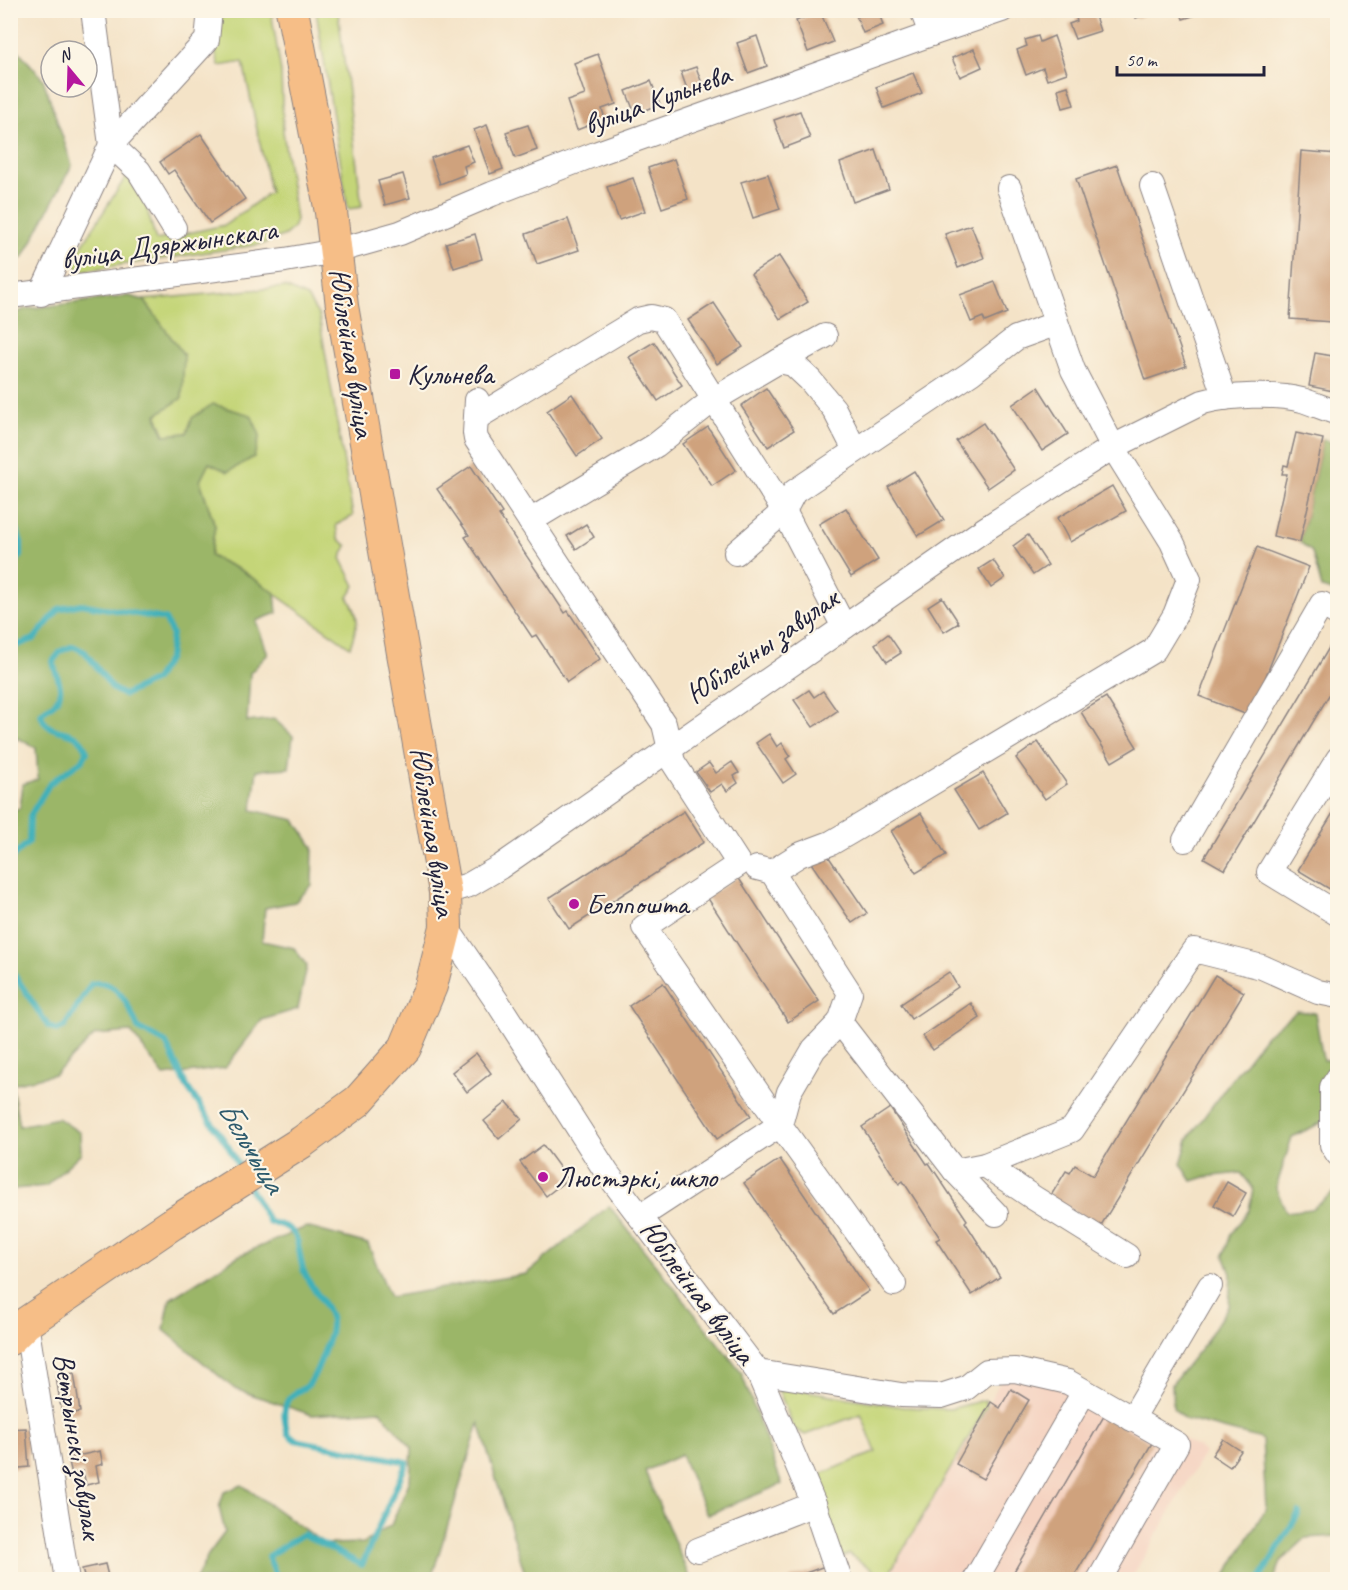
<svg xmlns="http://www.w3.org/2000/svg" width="1348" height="1590" font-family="Caveat,sans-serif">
<rect width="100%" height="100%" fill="#fcf5e5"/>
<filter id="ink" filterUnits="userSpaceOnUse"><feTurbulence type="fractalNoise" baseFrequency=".0167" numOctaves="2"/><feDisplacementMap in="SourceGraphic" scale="12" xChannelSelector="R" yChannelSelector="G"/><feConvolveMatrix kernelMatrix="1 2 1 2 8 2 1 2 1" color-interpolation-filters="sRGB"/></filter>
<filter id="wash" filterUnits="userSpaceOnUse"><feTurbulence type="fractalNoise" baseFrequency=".008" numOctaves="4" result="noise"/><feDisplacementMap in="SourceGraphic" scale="24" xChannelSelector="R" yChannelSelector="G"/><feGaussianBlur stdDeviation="1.35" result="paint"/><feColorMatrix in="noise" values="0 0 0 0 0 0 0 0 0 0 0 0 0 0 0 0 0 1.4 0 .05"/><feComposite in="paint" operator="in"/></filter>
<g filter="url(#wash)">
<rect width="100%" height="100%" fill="#f4e3c7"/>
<polygon fill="#f5d3c1" points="1007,1364 1143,1414 1205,1452 1131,1579 886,1580 1002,1379"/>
<g fill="#c4d578" stroke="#737c5a" stroke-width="1.5">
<polygon points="220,11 271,11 281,72 283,131 296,220 293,228 285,235 263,244 80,271 74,264 74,258 127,175 145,202 156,240 225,225 270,192 243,62 219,66 212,40"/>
<polygon points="316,11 338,11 362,207 348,209"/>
<path d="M285 287 307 297 319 316 353 516 336 525 338 538 347 546 341 558 355 586 348 597C361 619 358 623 350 647L242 571 210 556 215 526 200 481 209 462 187 433 165 435 156 414 144 300Z"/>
<polygon points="777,1386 903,1407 950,1409 985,1400 987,1406 886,1579 849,1554 840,1558 818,1487 823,1473 876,1452 861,1414 805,1435 794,1429"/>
</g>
<g fill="#9bb668" stroke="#5e6c52" stroke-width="1.5">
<polygon points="10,41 43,79 72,165 23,258 11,260"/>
<polygon points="129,296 144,300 184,355 182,398 156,415 164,435 187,433 192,418 213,404 251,415 260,435 254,457 228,472 209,463 200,481 215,526 210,556 242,571 275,593 277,613 256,621 268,654 250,673 247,722 274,719 293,736 289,768 257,770 252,810 295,820 313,847 312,885 295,902 265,908 262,941 294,948 307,966 298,1009 262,1020 225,1068 164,1076 131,1032 95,1035 55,1074 12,1084 19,1126 58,1118 80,1133 81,1153 46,1186 14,1189 10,1188 11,811 20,808 23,784 38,779 36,748 18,738 11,745 11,316 25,309"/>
<polygon points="1323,439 1337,445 1337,593 1322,588 1312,552 1300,542"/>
<polygon points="1297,1011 1315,1013 1323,1060 1337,1060 1337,1115 1292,1137 1276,1188 1286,1212 1311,1209 1337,1190 1337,1536 1306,1538 1282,1560 1274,1579 1224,1579 1266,1508 1262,1439 1185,1419 1173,1408 1172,1384 1205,1343 1229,1305 1231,1274 1224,1255 1231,1234 1249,1210 1253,1188 1241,1173 1205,1177 1192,1181 1181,1164 1188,1139 1228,1084 1266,1035"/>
<polygon points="609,1206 741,1372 782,1484 707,1515 681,1455 645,1471 690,1579 531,1579 525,1574 479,1423 433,1573 417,1580 196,1579 208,1555 225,1532 219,1507 224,1492 242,1485 325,1544 364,1543 391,1525 410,1480 412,1448 379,1410 312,1415 235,1389 164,1330 170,1299 238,1256 306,1227 368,1244 390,1297 526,1274"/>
</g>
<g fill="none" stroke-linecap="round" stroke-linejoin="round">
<g stroke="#40b0b9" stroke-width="6">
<polyline points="10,513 21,542 21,556 13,564 10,564"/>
<path d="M10 648 34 639 59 609 81 604 165 619 172 634 169 658 155 680 124 695 113 689 85 652 73 646 61 651 53 661C55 675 66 689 56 701 51 707 45 708 41 714 48 741 77 721 87 752L83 760 50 783 30 816 29 842 10 859"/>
<path d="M10 968 48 1026 57 1030 65 1026 91 984C118 977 130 1008 138 1028L166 1043 187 1087 228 1146 241 1170"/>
<path d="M249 1187 269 1222C304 1228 295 1242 303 1269 308 1288 332 1305 331 1326 331 1336 314 1381 307 1386 304 1389 299 1390 295 1393 280 1403 284 1420 288 1434L295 1440 407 1462 362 1565 303 1534 268 1556 278 1580"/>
<polyline points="1259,1580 1299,1513"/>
</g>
</g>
<g id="blocks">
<g fill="#cfa27d">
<polygon points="854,10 878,10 883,25 863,33"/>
<polygon points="1090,10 1093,10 1100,31 1075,39 1069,24 1077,21 1075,15"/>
<polygon points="1133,10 1149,10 1150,13 1136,18"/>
<polygon points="1180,10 1194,10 1196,15 1183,19"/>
<polygon points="820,11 833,42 808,52 796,21"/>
<polygon points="757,36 767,66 748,73 737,43"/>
<polygon points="1038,36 1040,42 1054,36 1067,73 1047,80 1043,68 1026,75 1017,50 1027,46 1025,40"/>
<polygon points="974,49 982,67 960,77 952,58"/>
<polygon points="598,54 616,104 602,109 605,119 577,130 567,101 585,95 574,63"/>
<polygon points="696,67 704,89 689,95 681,72"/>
<polygon points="913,73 922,93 884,108 876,87"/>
<polygon points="651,81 660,104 635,114 626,91"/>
<polygon points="1068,86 1074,105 1063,108 1058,89"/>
<polygon points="800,111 810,138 784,148 774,120"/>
<polygon points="487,125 503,169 490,174 474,130"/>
<polygon points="528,125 537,150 515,158 506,132"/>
<polygon points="201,134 245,199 210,223 174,170 168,174 160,162"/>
<polygon points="467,145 474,162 464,166 466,174 440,184 431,158"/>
<polygon points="876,150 889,189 853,202 840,163"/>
<polygon points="1301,151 1338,154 1338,244 1332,322 1290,319"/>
<polygon points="674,159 688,199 662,208 648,168"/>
<polygon points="1117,165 1186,366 1145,380 1076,179"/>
<polygon points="403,174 410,198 385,205 378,181"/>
<polygon points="768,174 780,209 753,218 741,182"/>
<polygon points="633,178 645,211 619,220 607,187"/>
<polygon points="568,219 579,250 537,264 526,234"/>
<polygon points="971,225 984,258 958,268 945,234"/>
<polygon points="475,234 482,259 454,268 446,243"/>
<polygon points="779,256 808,302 780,319 751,274"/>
<polygon points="995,282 1007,313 985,322 983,317 971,322 960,295"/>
<polygon points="714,303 743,347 717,364 688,320"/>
<polygon points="654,342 682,385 658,401 629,357"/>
<polygon points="1315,353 1338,357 1338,392 1309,386"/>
<polygon points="1038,387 1068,434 1042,451 1012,405"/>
<polygon points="766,388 794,430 768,447 741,406"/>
<polygon points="572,394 602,439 577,456 547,411"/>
<polygon points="983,423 1014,470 988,488 956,441"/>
<polygon points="708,427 736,470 712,486 683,444"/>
<polygon points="1296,433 1323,439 1300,542 1273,536 1287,474 1282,474 1284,465 1288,466"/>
<polygon points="471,466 502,513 499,515 565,613 568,611 600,659 567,682 536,635 532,637 465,537 469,535 437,489"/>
<polygon points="914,471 944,520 918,536 888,487"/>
<polygon points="1112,486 1126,511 1070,542 1057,518"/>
<polygon points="846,508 878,560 851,577 819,524"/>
<polygon points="586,524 594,537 576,549 567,536"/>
<polygon points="1028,535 1048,565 1033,575 1013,546"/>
<polygon points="1257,547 1309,567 1250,716 1199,696"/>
<polygon points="993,560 1005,578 991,588 979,569"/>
<polygon points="942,597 959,623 944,632 928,606"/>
<polygon points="888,634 901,653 887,662 875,644"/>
<polygon points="1336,636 1338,638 1338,680 1225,870 1204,858"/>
<polygon points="809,690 814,697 823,691 837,711 813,727 794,700"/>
<polygon points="1106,697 1137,747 1112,762 1081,712"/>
<polygon points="769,734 777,747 782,743 790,756 786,759 796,774 783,783 756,743"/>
<polygon points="1038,742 1067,784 1045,799 1016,758"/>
<polygon points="732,762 739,773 734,776 738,783 727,791 722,784 710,792 696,772 709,763 716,773"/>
<polygon points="983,773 1007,813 979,830 954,790"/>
<polygon points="1338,805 1338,884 1333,891 1298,870"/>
<polygon points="684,811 704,842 569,929 549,898"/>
<polygon points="921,813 946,855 916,873 891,831"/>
<polygon points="824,850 867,913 852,923 809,860"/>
<polygon points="738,877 819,1001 788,1022 707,897"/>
<polygon points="949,972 958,987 911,1019 901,1004"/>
<polygon points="1215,975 1244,992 1100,1227 1050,1197 1066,1171 1070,1173 1075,1165 1093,1176"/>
<polygon points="663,983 751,1116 717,1139 629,1006"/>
<polygon points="971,1003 980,1018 933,1050 923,1036"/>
<polygon points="476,1053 491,1073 467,1092 452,1072"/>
<polygon points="507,1102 522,1119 499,1139 484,1121"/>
<polygon points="890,1108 927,1164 929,1163 967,1220 965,1222 1000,1277 972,1295 936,1240 940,1238 903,1181 899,1184 862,1127"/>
<polygon points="543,1145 568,1179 546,1196 520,1162"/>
<polygon points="780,1159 869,1291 834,1314 744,1183"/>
<polygon points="1227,1182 1246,1193 1233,1216 1214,1205"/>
<polygon points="74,1373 80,1412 62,1415 56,1376"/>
<polygon points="1011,1389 1029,1400 983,1479 956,1464 991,1402 1000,1408"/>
<polygon points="1104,1416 1152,1443 1072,1580 1009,1580"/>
<polygon points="26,1428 29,1467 10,1469 10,1429"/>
<polygon points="1223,1439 1241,1451 1230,1467 1212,1455"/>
<polygon points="100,1451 103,1464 96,1466 99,1482 86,1485 83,1471 72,1474 68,1458"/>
<polygon points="105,1564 109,1580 85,1580 82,1569"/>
<polygon points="825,1566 830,1580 789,1580 789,1579"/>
</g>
</g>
</g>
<g filter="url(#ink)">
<use href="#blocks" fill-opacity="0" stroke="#8b8281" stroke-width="1.5"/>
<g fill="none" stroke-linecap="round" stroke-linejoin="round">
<g stroke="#8b8281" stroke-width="26">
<g id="minor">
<polyline points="93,10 111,145 139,171 174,228"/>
<polyline points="922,10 931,34"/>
<polyline points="1152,186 1225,398"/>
<polyline points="41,294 111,145 207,40 210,10"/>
<polyline points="10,296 285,260 336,251 400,233 492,194 598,153 931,34 1002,10"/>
<polyline points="779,361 793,364 810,380 834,409 855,450"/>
<polyline points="477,400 475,433 476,439 664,724 673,762 739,864 644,927 780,1125 894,1284"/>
<polyline points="476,418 638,320 651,317 664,320 784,511 844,627"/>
<polyline points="530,521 656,445 713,400 779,361 825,336"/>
<polyline points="736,553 784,511 794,492 971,373 1016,338 1055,324"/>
<polyline points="1338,759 1269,872 1338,914"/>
<polyline points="1185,840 1322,604 1338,614"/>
<polyline points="757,868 772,872 850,993 840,1022 955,1171 996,1214"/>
<polyline points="772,872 799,855 831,843 850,832 1154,650 1175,615 1189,579 1172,542 1113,447 1073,370 1009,188"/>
<path d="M445 892 469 885 500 867 985 529 1113 447 1203 402C1228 395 1276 393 1302 400 1314 404 1326 409 1338 413"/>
<polyline points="446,927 500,1006 607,1173 758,1372 901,1395 941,1396 966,1388 987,1371 1015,1370 1068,1382 1177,1444 1099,1580"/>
<polyline points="1338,1078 1332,1087 1332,1145 1338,1154"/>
<polyline points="985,1165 1034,1198 1127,1256"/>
<polyline points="955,1171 985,1165 1072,1130 1194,950 1262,967 1318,992 1338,996"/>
<polyline points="641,1216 780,1125 789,1092 814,1049 840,1022"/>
<polyline points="26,1323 67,1580"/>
<polyline points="758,1372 814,1504 840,1580"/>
<polyline points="1132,1419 1210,1286"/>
<polyline points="698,1550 814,1504"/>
<polyline points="975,1580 1084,1392"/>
</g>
</g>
<g stroke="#8b8281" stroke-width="34">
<polyline id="major" points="10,1339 26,1323 172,1224 302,1142 358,1101 405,1048 431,986 446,927 445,892 342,306 331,212 292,10"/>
</g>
<use href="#minor" stroke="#fff" stroke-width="24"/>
<use href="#major" stroke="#f6be87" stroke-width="32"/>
</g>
</g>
<g fill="#b5179e" stroke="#fcf5e5" stroke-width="2">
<rect x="389" y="368" width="12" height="12" rx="3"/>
<circle cx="574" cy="904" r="6"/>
<circle cx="543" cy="1177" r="6"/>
</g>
<g text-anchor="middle" stroke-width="4.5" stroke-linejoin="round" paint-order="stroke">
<g font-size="30" fill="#22223b" stroke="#fcf5e5">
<text transform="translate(657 99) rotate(-20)" y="10">вуліца Кульнева</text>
<text transform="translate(169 244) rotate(-8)" y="10">вуліца Дзяржынскага</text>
<text transform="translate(352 353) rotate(81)" y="10">Юбілейная вуліца</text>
<text transform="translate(762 646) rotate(-35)" y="10">Юбілейны завулак</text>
<text transform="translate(433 832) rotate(81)" y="10">Юбілейная вуліца</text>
<text transform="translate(698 1292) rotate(53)" y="10">Юбілейная вуліца</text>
<text transform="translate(78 1446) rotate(81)" y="10">Ветрынскі завулак</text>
</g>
<g font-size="30" fill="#22223b" stroke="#fcf5e5" text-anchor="start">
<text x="407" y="384">Кульнева</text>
<text x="586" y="914">Белпошта</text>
<text x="555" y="1187">Люстэркі, шкло</text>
</g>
<g font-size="32" font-style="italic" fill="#2e5b6d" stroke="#fcf5e5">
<text transform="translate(252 1146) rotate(59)" y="11">Бельчыца</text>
</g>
</g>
<rect width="1348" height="1590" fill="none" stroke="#fcf5e5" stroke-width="36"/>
<g transform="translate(69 69) rotate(341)"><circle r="28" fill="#fcf5e5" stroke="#a5a1a1" stroke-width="1.5"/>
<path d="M0-4.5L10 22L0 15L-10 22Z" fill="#b5179e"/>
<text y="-9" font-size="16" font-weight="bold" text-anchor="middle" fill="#22223b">N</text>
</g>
<path d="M1117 66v9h147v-9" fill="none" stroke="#22223b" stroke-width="3"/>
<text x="1126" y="66" font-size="18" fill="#22223b" stroke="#fcf5e5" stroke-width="4.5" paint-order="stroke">50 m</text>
</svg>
